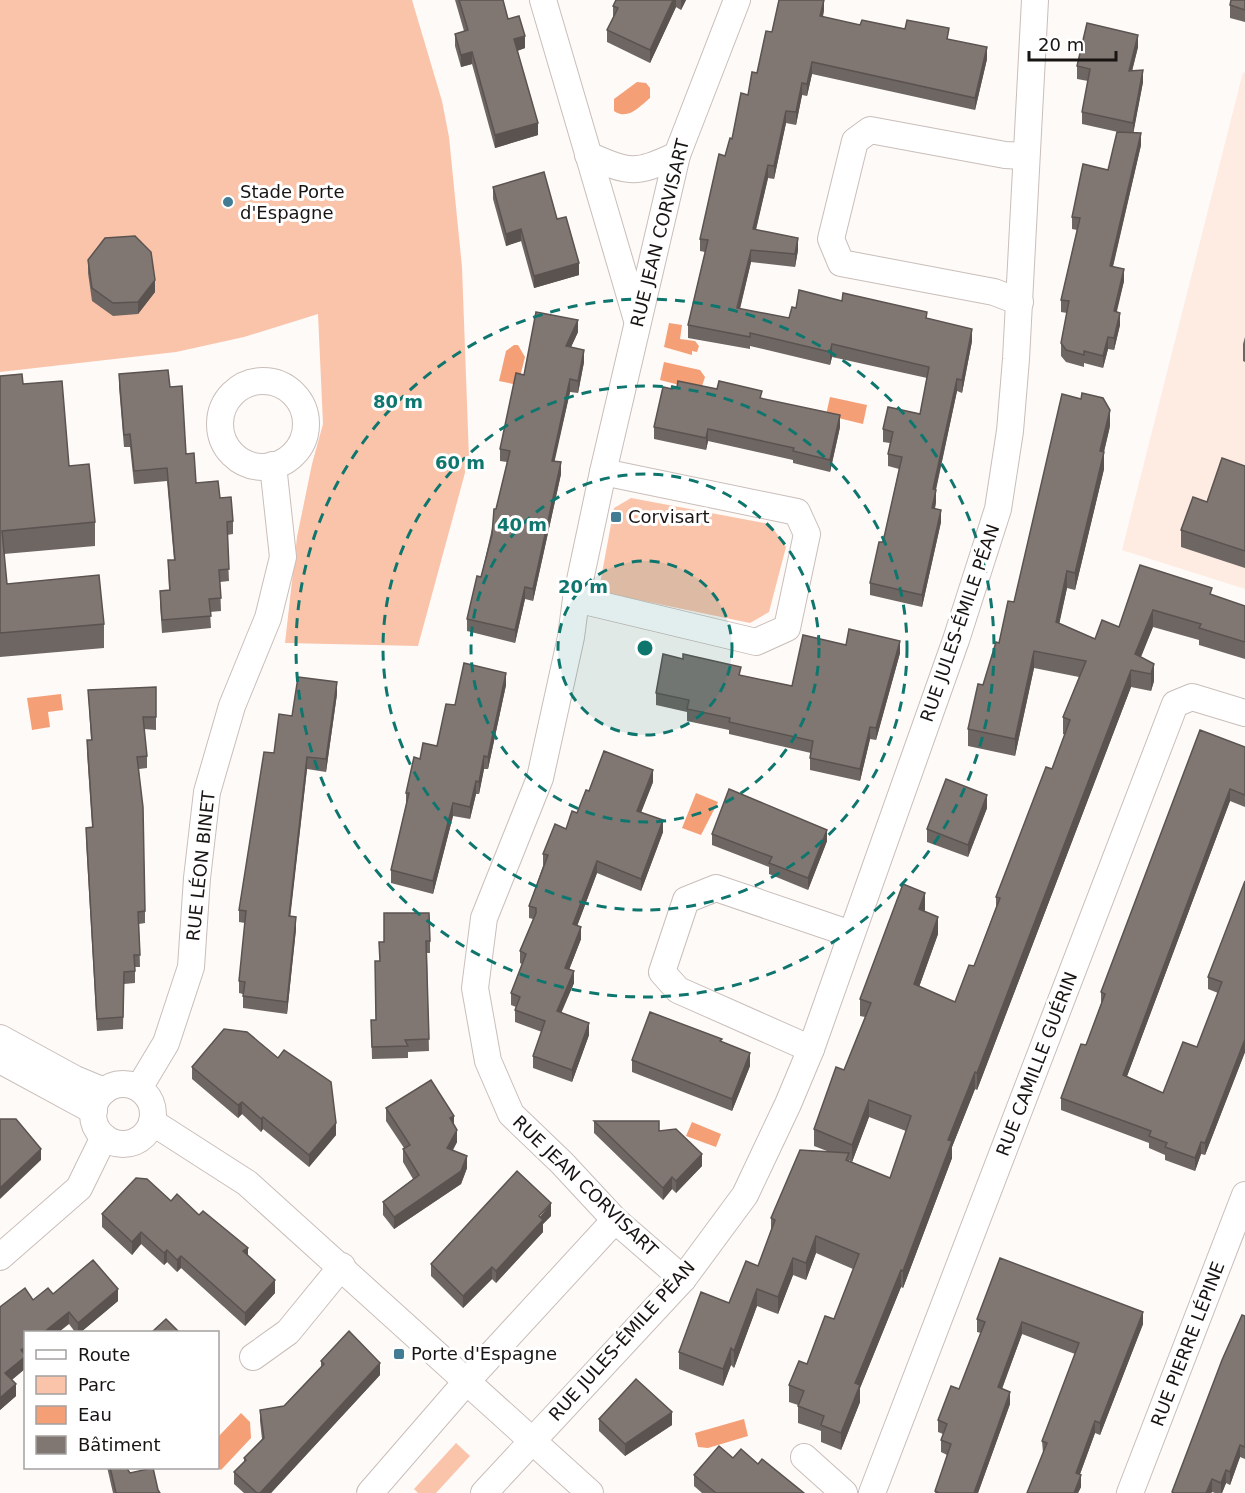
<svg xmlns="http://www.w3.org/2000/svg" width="1245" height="1493" font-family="'DejaVu Sans',sans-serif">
<rect width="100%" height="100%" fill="#fefaf8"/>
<polygon fill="#feece3" points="1243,72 1245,73 1245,589 1122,550"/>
<g fill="#fac4ab">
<polygon points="0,0 412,0 442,101 449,137 462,267 469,458 418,646 285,643 297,537 312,464 323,424 318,314 244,337 176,352 0,372"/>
<polygon points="631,498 770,524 786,547 769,612 750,623 610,594 600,584 614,508"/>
<polygon points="456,1443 470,1456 436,1493 418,1493 414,1489"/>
</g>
<g fill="#f49f75">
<path d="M637 82 646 83 650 88V98C640 106 628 121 614 111V99Z"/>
<polygon points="669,323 682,325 680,339 695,341 699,346 697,352 692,351 692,355 664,347"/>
<polygon points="514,345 518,345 525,357 518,385 499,381 506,351"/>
<polygon points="664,362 700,370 705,377 702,386 695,389 660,380"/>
<polygon points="830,397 867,405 863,424 826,415"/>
<polygon points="61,694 63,710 48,712 50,727 32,730 27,698"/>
<polygon points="696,793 718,802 701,835 682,828"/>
<polygon points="692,1122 721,1134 716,1147 686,1136"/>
<polygon points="241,1413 250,1422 251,1438 221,1470 218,1467 218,1437"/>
<polygon points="744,1419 748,1436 708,1448 698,1447 695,1433"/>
</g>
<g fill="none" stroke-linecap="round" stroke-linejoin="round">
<g stroke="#c9beba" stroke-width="28">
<g id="street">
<polyline points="543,0 637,320"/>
<path d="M588 155C630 173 634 175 677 155"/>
<polyline points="1020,302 994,292 841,263 831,239 855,141 870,130 1005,155 1026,156"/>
<circle cx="263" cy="424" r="43"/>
<polyline points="576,599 756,642 787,628 807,534 797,512 603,472"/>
<polyline points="0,1038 75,1079 104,1091"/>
<polyline points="811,1049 678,990 662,972 686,900 716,888 851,934"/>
<polyline points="0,1060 94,1111"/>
<circle cx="123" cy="1114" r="30"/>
<polyline points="139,1088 166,1043 191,967 197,878 207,792 232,706 268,618 283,557 273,465"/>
<polyline points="152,1122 247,1183 590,1493"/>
<polyline points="0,1257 79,1188 104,1137"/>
<polyline points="683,1279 615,1220 562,1163 511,1114 488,1061 475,988 484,918 540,778 571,637 576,599 603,472 677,155 737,0"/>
<polyline points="253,1357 288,1332 342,1266"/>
<polyline points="804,1457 844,1493"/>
<polyline points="370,1493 467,1381 615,1220"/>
<polyline points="484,1493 683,1279 745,1195 788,1104 811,1049 956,640 998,509 1010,431 1016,359 1035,0"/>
<polyline points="872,1493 1175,704 1192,697 1245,713"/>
<polyline points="1130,1493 1245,1195"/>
</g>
</g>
<use href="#street" stroke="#fff" stroke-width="26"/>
</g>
<g fill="#6e6663" fill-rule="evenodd">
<polygon points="455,0 503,0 508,19 525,48 517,51 538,135 495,148 472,64 461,67 455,46 455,34 464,31"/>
<polygon points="616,0 686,0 681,10 676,7 650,63 607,42 607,30 613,18 613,6"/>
<polygon points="824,0 824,10 823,17 860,25 949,39 987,59 975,110 812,74 807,96 802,95 796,125 786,123 774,179 768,178 756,230 798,250 795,267 751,262 740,309 789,318 796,308 842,301 927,318 972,341 962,393 957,391 936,490 936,502 935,509 941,522 922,607 870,595 870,583 883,542 899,469 888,466 888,454 890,443 883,442 883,429 920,414 927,378 832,357 830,365 750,346 750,349 688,338 688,325 705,252 700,251 700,239 725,156 772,32"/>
<polygon points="1245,0 1245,22 1230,18 1230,5"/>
<polygon points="1138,47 1132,71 1143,82 1133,133 1141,145 1113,267 1124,281 1116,312 1120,325 1114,350 1108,349 1103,368 1084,363 1084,367 1066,362 1061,356 1061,343 1067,313 1061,312 1061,300 1077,230 1072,229 1072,217 1108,170 1118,132 1082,124 1082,112 1088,81 1077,79 1077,66"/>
<polygon points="493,187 557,219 579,275 534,288 521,241 506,246 493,199"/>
<polygon points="88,260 155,292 138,314 113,316 92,301 88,273"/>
<polygon points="578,332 571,347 584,362 578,393 570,392 554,461 561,474 533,601 525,599 515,643 467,631 467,619 481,577 507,462 500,461 500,449 524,375"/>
<polygon points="1245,337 1245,362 1243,361 1243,344"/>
<polygon points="119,374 170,387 186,454 196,483 220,498 233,521 233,534 227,535 229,581 220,582 221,611 210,612 211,628 162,633 160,604 160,591 169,590 168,560 174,560 167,481 134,484 130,447 124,447 119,387"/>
<polygon points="0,376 23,384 69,466 95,522 95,546 4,554 7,584 104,624 104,648 0,657"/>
<polygon points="672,389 762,399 840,427 830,472 793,463 793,460 708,441 706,450 654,439 654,427"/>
<path d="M1110 426 1104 452V469L1075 590 1067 588 1059 623 1095 639 1119 627 1140 565 1212 595 1245 606V659L1199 645V640L1153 627 1141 657 1154 664V681L1151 691 1131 687 977 1090 975 1089 952 1147V1158L903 1288 901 1287 865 1376 860 1388V1402L841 1450 821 1442V1431L798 1423V1405L789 1402V1385L807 1364 834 1319 853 1269 816 1253 806 1280 793 1275 778 1314 757 1306 734 1368 731 1365 723 1386 679 1369V1352L729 1303 758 1266 771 1230V1218L827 1151 814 1146V1129L844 1070 865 1017 860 1016V999L925 910 924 911 938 934 919 987 955 1002 974 966 996 907V897L1052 769 1065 735 1063 734V717L1079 677 1034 668 1015 756 968 746V729L983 685 1014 602ZM869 1117 906 1131 890 1178 849 1161V1160L852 1162Z"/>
<polygon points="1245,466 1245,568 1181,547 1181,530 1207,502"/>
<polygon points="846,645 900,653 876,740 870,739 860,781 810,770 810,758 811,753 729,734 729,730 687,721 687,712 656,705 656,693 741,676 792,686"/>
<polygon points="506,685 488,769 484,769 479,794 476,794 470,819 453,816 433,894 391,883 391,870 406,805 406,793 420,759 437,746 455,705"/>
<polygon points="156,687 156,730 144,729 147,756 147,768 139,769 145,911 145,923 139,924 140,967 135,967 135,983 124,984 123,1029 97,1031 86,840 86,828 92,827 87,752 87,740 91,740 88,690"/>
<polygon points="337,694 326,772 307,769 290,916 296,929 287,1014 243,1008 243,994 239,993 239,981 245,923 239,922 239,910 274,753"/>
<polygon points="1245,747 1245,807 1230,801 1127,1076 1163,1093 1197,1047 1218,993 1208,989 1208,977 1245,881 1245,1052 1205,1155 1201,1154 1195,1171 1165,1160 1165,1155 1149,1148 1149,1143 1061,1110 1061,1098 1086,1045 1101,1004 1101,992"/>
<polygon points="653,782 641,812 663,832 641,891 597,873 577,926 581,939 569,970 574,983 561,1012 589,1035 572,1082 533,1068 533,1056 542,1032 515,1022 515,1010 516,1007 511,1005 511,993 522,964 520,963 520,951 533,919 529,918 529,906 543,866 543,854 566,829 577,813"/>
<polygon points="987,808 968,857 927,842 927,829"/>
<polygon points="712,834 827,841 808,890 769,874 769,867 712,845"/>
<polygon points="430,941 430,953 427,953 429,1051 408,1052 408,1058 372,1059 371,1020 376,1020 380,961 379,942"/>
<polygon points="722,1042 750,1066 732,1111 632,1072 632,1060"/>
<polygon points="192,1067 336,1135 309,1167 263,1129 261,1132 242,1114 238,1118 192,1079"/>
<polygon points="386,1108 454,1125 457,1142 453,1150 467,1168 461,1184 394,1229 383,1215 383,1202 413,1179 403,1162 403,1149 404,1148 386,1121"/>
<polygon points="594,1121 659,1131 702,1166 676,1193 672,1189 663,1200 594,1133"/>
<polygon points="171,1201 199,1215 248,1256 275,1293 245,1326 181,1268 177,1272 167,1262 164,1265 141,1244 132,1255 102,1227 102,1214"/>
<polygon points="551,1216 543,1224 543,1232 496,1283 492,1279 463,1308 431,1276 431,1264"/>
<polygon points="53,1294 118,1301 81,1332 75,1332 69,1324 26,1332 26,1368 12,1380 16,1396 0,1410 0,1307 33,1300"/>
<polygon points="1245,1316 1245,1459 1240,1457 1230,1485 1226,1483 1222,1493 1215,1493 1212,1492 1211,1493 1172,1493"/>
<polygon points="977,1319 1143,1324 1100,1435 1095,1433 1080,1474 1081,1487 1078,1493 1027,1493 1043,1453 1042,1441 1075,1354 1022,1334 1002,1389 1010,1404 978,1493 935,1493 947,1455 941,1452 941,1440 943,1434 938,1432 938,1420 959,1389 981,1333 977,1332"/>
<polygon points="321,1361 380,1375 271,1493 244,1493 234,1484 234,1472 244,1463 244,1458 262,1439 260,1421 260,1410 284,1406 321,1367"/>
<polygon points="599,1419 672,1425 625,1456 599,1431"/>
<polygon points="733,1458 758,1464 804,1493 702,1493 694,1486 694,1475"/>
<polygon points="107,1467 126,1467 130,1473 158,1490 160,1493 113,1493"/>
</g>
<g fill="#5a5350">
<polygon points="673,0 676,0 676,7 650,63 650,50"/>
<polygon points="681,0 686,0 681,10"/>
<polygon points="824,0 824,10 820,28 820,16"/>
<polygon points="1138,35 1138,47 1129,83 1129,71"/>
<polygon points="525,36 525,48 514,52 514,39"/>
<polygon points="987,47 987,59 975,110 975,98"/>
<polygon points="472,52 472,64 461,67 461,55"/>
<polygon points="812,62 812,74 807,96 807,84"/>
<polygon points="1143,70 1143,82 1133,135 1133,123"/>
<polygon points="802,83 802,95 796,125 796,112"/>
<polygon points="786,111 786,123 774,179 774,166"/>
<polygon points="538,123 538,135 495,148 495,135"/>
<polygon points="1141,133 1141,145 1110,278 1110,266"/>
<polygon points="768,165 768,178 753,241 753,229"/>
<polygon points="521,229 521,241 506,246 506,234"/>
<polygon points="798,238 798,250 795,267 795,254"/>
<polygon points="751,250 751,262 737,320 737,308"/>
<polygon points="579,263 579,275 534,288 534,276"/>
<polygon points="1124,269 1124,281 1114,324 1114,311"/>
<polygon points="155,280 155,292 138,314 138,302"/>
<polygon points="1120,313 1120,325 1114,350 1114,338"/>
<polygon points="578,320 578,332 566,358 566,346"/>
<polygon points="972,329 972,341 962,393 962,380"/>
<polygon points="1108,337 1108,349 1103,368 1103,356"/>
<polygon points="832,344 832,357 830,365 830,352"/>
<polygon points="584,350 584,362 578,393 578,381"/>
<polygon points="570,379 570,392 552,473 552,461"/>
<polygon points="957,379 957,391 933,502 933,489"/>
<polygon points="1110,410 1110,426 1100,468 1100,451"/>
<polygon points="840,415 840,427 830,472 830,460"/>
<polygon points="708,429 708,441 706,450 706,438"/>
<polygon points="1104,452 1104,469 1075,590 1075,573"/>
<polygon points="561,462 561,474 533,601 533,589"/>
<polygon points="936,490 936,502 932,521 932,508"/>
<polygon points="941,510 941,522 922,607 922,595"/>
<polygon points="1067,571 1067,588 1056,639 1056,622"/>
<polygon points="525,587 525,599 515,643 515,630"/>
<polygon points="1153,610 1153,627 1135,671 1135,654"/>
<polygon points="900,641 900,653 876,740 876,728"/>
<polygon points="1034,651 1034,668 1015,756 1015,739"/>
<polygon points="1154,664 1154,681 1151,691 1151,674"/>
<polygon points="1131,670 1131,687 977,1090 977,1073"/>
<polygon points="506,673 506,685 488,769 488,757"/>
<polygon points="337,682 337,694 326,772 326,759"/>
<polygon points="870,727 870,739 860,781 860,769"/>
<polygon points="484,756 484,769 479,794 479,782"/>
<polygon points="307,757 307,769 289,928 289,916"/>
<polygon points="653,770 653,782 637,823 637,811"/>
<polygon points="476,781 476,794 470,819 470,807"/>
<polygon points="1230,789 1230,801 1123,1087 1123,1075"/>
<polygon points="987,795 987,808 968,857 968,845"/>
<polygon points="453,803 453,816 433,894 433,881"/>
<polygon points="663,820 663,832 641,891 641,879"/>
<polygon points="827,830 827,841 808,890 808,878"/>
<polygon points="597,861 597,873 573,937 573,924"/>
<polygon points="925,893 925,910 919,926 919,909"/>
<polygon points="296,917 296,929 287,1014 287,1002"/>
<polygon points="938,917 938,934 914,1001 914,984"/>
<polygon points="581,927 581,939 565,980 565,968"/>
<polygon points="574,971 574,983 557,1023 557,1011"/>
<polygon points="589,1023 589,1035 572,1082 572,1070"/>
<polygon points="1245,1039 1245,1052 1205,1155 1205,1143"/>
<polygon points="750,1053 750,1066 732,1111 732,1099"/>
<polygon points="975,1072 975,1089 952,1147 952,1158 903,1288 903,1271 948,1140"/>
<polygon points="869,1100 869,1117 852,1162 852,1145"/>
<polygon points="242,1102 242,1114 238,1118 238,1105"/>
<polygon points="454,1116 454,1128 450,1118"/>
<polygon points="263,1117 263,1129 261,1132 261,1119"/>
<polygon points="336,1123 336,1135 309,1167 309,1155"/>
<polygon points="457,1130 457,1142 447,1160 447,1148"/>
<polygon points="1201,1142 1201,1154 1195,1171 1195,1158"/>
<polygon points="41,1149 41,1160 0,1199 0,1188"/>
<polygon points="702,1154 702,1166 676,1193 676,1181"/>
<polygon points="467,1156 467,1168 461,1184 394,1229 394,1217"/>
<polygon points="672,1177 672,1189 663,1200 663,1188"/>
<polygon points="551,1203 551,1216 543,1224 543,1232 496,1283 496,1271"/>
<polygon points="141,1232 141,1244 132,1255 132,1242"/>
<polygon points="816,1236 816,1253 806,1280 806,1263"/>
<polygon points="248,1248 248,1260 243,1251"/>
<polygon points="167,1250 167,1262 164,1265 164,1253"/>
<polygon points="181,1256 181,1268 177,1272 177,1260"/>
<polygon points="793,1258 793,1275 778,1314 778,1297"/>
<polygon points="492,1267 492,1279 463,1308 463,1296"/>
<polygon points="901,1270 901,1287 860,1388 860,1402 841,1450 841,1433 855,1383"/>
<polygon points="275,1280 275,1293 245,1326 245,1313"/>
<polygon points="118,1289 118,1301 81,1332 78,1332 78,1323"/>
<polygon points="757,1289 757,1306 734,1368 734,1351"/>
<polygon points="69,1312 69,1324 59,1332 44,1332"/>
<polygon points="1143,1312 1143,1324 1100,1435 1100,1423"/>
<polygon points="1022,1322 1022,1334 998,1399 998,1387"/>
<polygon points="26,1347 26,1368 5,1385 5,1373 21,1350"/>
<polygon points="731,1348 731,1365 723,1386 723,1369"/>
<polygon points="380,1363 380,1375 271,1493 260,1493"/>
<polygon points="16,1384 16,1396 0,1410 0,1398"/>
<polygon points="1010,1392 1010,1404 978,1493 974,1493"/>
<polygon points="672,1412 672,1425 625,1456 625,1444"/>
<polygon points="1095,1421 1095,1433 1076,1485 1076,1473"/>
<polygon points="1240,1445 1240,1457 1230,1485 1230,1472"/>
<polygon points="1226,1470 1226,1483 1222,1493 1221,1493 1221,1483"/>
<polygon points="1081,1475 1081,1487 1078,1493 1074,1493"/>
<polygon points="1212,1479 1212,1492 1211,1493 1206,1493"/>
</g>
<g fill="#807773" stroke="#5a5350" stroke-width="1.5">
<polygon points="459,0 503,0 508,19 519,16 525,36 514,39 538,123 495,135 472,52 461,55 455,34 468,30"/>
<polygon points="616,0 673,0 650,50 607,30 618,8 613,6"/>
<polygon points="779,0 824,0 820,16 860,25 862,20 905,29 907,20 949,28 947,39 987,47 975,98 812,62 807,84 802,83 796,112 786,111 774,166 768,165 753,229 798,238 795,254 751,250 737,308 789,318 792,307 796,308 799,290 842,301 843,293 927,312 926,318 972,329 962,380 957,379 933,489 936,490 932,508 941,510 922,595 870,583 879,542 883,542 902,457 888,454 893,432 883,429 888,407 920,414 929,367 832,344 830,352 750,333 750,337 688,325 708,240 700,239 719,154 725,156 730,138 732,139 741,93 748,95 752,72 757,73 766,31 772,32"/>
<polygon points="1231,0 1245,0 1245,10 1230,5"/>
<polygon points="1087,23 1138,35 1129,71 1143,70 1133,123 1082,112 1090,69 1077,66"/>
<polygon points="1117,132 1141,133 1110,266 1124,269 1114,311 1120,313 1114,338 1108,337 1103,356 1084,351 1084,355 1066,350 1061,343 1069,301 1061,300 1080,218 1072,217 1083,164 1108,170"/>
<polygon points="544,172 557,219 566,217 579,263 534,276 521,229 506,234 493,187"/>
<polygon points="135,236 151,252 155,280 138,302 113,303 92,288 88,260 105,238"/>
<polygon points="536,312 578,320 566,346 584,350 578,381 570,379 552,461 561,462 533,589 525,587 515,630 467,619 477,576 481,577 492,535 494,509 496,509 510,451 500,449 516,373 524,375"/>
<polygon points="168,370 170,387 182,386 186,454 194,453 196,483 218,481 220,498 231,497 233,521 227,522 229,569 219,570 221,598 209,599 211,616 162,620 160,591 170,590 168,560 175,560 167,468 134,471 130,434 124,435 119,374"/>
<polygon points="22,374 23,384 62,381 69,466 89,464 95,522 2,531 7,584 99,575 104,624 0,633 0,376"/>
<polygon points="678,381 717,389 719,381 762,391 760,398 840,415 830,460 793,451 794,448 708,429 706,438 654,427 663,387 672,389 672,386 677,387"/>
<polygon points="1082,393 1103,398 1110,410 1100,451 1104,452 1075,573 1067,571 1056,622 1095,639 1102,620 1119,627 1140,565 1212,588 1210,594 1245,606 1245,642 1199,628 1201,624 1153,610 1135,654 1154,664 1151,674 1131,670 977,1073 975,1072 948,1140 952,1141 903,1271 901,1270 865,1359 855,1383 860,1385 841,1433 821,1425 824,1416 798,1406 804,1391 789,1385 799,1361 807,1364 825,1316 834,1319 859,1254 816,1236 806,1263 793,1258 778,1297 757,1289 734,1351 731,1348 723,1369 679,1352 701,1292 729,1303 746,1261 758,1266 775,1220 771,1218 800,1150 849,1153 846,1160 890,1178 911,1116 869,1100 852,1145 814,1129 836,1067 844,1070 871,1003 860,999 903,884 925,893 919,909 938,917 914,984 955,1002 969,965 974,966 1000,898 996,897 1046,767 1052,769 1070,720 1063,717 1086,661 1034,651 1015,739 968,729 978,684 983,685 996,642 999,643 1008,601 1014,602 1062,394 1081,399"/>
<polygon points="1222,458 1245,466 1245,551 1181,530 1193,497 1207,502"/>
<polygon points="849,629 900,641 876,728 870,727 860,769 810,758 813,741 729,722 730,718 687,709 689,700 656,693 663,654 683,659 683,654 741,667 739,675 792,686 803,635 846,645"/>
<polygon points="464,663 506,673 488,757 484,756 479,782 476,781 470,807 453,803 433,881 391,870 409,793 406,793 414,757 420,759 423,743 437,746 446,704 455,705"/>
<polygon points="298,677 337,682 326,759 307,757 289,916 296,917 287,1002 243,996 245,982 239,981 246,911 239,910 264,752 274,753 279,714 292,716"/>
<polygon points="156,687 156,717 143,717 147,756 137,757 143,807 145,911 138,912 140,955 134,955 135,971 124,972 123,1017 97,1019 86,828 93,827 87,740 92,740 88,690"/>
<polygon points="1200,730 1245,747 1245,795 1230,789 1123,1075 1163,1093 1183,1042 1197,1047 1222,982 1208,977 1245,881 1245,1039 1205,1143 1201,1142 1195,1158 1165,1147 1167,1143 1149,1136 1151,1131 1061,1098 1081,1044 1086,1045 1105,994 1101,992"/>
<polygon points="604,751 653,770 637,811 663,820 641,879 597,861 573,924 581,927 565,968 574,971 557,1011 589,1023 572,1070 533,1056 545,1021 515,1010 520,997 511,993 526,954 520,951 536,913 536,908 529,906 548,855 543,854 555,824 566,829 572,811 577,813 586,790 589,791"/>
<polygon points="946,779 987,795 968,845 927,829"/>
<polygon points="729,789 827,830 808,878 769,863 772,857 712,834"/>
<polygon points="384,913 429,913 430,941 426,941 429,1039 405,1040 408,1046 372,1047 371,1020 376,1020 375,961 380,961 379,942 384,942"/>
<polygon points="650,1012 722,1039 720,1041 750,1053 732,1099 632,1060"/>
<polygon points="224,1029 247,1032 278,1058 284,1050 331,1082 336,1123 309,1155 263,1117 261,1119 242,1102 238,1105 192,1067"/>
<polygon points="431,1080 454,1116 450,1118 457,1130 447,1148 467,1156 461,1171 394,1217 383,1202 419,1175 403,1149 410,1145 386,1108"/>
<polygon points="0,1119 16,1119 41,1149 0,1188"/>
<polygon points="594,1121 659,1121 659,1131 676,1129 702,1154 676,1181 672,1177 663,1188"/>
<polygon points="517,1171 551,1203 539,1216 543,1220 496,1271 492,1267 463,1296 431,1264"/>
<polygon points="136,1178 147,1179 171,1201 177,1194 199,1215 203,1211 248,1248 243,1251 275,1280 245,1313 181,1256 177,1260 167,1250 164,1253 141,1232 132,1242 102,1214"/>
<polygon points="1000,1258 1143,1312 1100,1423 1095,1421 1076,1473 1081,1475 1074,1493 1027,1493 1047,1443 1042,1441 1079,1343 1022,1322 998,1387 1010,1392 974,1493 939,1493 935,1491 951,1444 941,1440 947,1424 938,1420 951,1386 959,1389 985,1322 977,1319"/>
<polygon points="93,1260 118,1289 78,1323 69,1312 44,1332 26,1332 26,1347 21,1350 26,1356 5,1373 16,1384 0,1398 0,1307 25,1288 33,1300 48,1288 53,1294"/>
<polygon points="1242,1315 1245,1316 1245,1447 1240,1445 1230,1472 1226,1470 1221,1483 1212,1479 1206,1493 1174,1493 1172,1492 1222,1360"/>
<polygon points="166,1319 179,1332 152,1332"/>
<polygon points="349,1331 380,1363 260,1493 257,1493 234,1472 246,1460 244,1458 264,1438 260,1410 284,1406 324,1364 321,1361"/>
<polygon points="636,1379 672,1412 625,1444 599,1419"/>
<polygon points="719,1446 733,1458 741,1449 758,1464 762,1459 804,1493 716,1493 694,1475"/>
<polygon points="110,1467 126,1467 130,1473 153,1468 158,1490 160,1493 116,1493"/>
</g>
<circle cx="645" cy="648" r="87" fill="#0f766e" fill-opacity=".12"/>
<g fill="none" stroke="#0f766e" stroke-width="3" stroke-dasharray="10 8">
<circle cx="645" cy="648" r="87"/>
<circle cx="645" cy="648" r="174"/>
<circle cx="645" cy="648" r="262"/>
<circle cx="645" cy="648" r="349"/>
</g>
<g fill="#417c94" stroke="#fff" stroke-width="2">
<circle cx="228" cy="202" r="6"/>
<rect x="610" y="511" width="12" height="12" rx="3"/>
<rect x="393" y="1348" width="12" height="12" rx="3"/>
</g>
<g text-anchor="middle" stroke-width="6" stroke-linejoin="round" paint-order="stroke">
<g font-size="18" fill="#181412" stroke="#fff" text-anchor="start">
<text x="240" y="198">Stade Porte<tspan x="240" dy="21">d'Espagne</tspan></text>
<text x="628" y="523">Corvisart</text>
<text x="411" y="1360">Porte d'Espagne</text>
</g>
<g font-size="18" fill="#181412" stroke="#fff">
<text transform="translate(660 233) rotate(-76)" y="6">RUE JEAN CORVISART</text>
<text transform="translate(960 623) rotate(-71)" y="6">RUE JULES-ÉMILE PÉAN</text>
<text transform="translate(201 866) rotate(-84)" y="6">RUE LÉON BINET</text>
<text transform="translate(1037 1064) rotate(-69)" y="6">RUE CAMILLE GUÉRIN</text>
<text transform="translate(585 1186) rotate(44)" y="6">RUE JEAN CORVISART</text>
<text transform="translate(622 1341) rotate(-48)" y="6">RUE JULES-ÉMILE PÉAN</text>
<text transform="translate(1188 1344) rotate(-69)" y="6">RUE PIERRE LÉPINE</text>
</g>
</g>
<circle cx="645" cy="648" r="9" fill="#0f766e" stroke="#fff" stroke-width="3"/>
<g font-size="18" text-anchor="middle" font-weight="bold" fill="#0f766e" stroke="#fff" stroke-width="6" stroke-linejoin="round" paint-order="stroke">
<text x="398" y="408">80 m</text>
<text x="460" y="469">60 m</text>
<text x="522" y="531">40 m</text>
<text x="583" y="593">20 m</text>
</g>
<rect x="24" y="1331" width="195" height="138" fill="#ffffff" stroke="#a3a1a0" stroke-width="1.5"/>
<rect x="36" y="1350" width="30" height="9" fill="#ffffff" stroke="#a3a1a0" stroke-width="1.5"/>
<text x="78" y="1361" font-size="18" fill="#181412">Route</text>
<rect x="36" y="1376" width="30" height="18" fill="#fac4ab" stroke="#a3a1a0" stroke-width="1.5"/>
<text x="78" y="1391" font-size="18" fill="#181412">Parc</text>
<rect x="36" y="1406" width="30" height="18" fill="#f49f75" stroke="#a3a1a0" stroke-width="1.5"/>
<text x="78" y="1421" font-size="18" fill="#181412">Eau</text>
<rect x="36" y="1436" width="30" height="18" fill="#807773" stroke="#a3a1a0" stroke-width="1.5"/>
<text x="78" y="1451" font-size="18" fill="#181412">Bâtiment</text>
<path d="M1029 51v9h87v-9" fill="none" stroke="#181412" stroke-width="3"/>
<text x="1038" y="51" font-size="18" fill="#181412" stroke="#ffffff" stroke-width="4.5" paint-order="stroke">20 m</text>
</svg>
